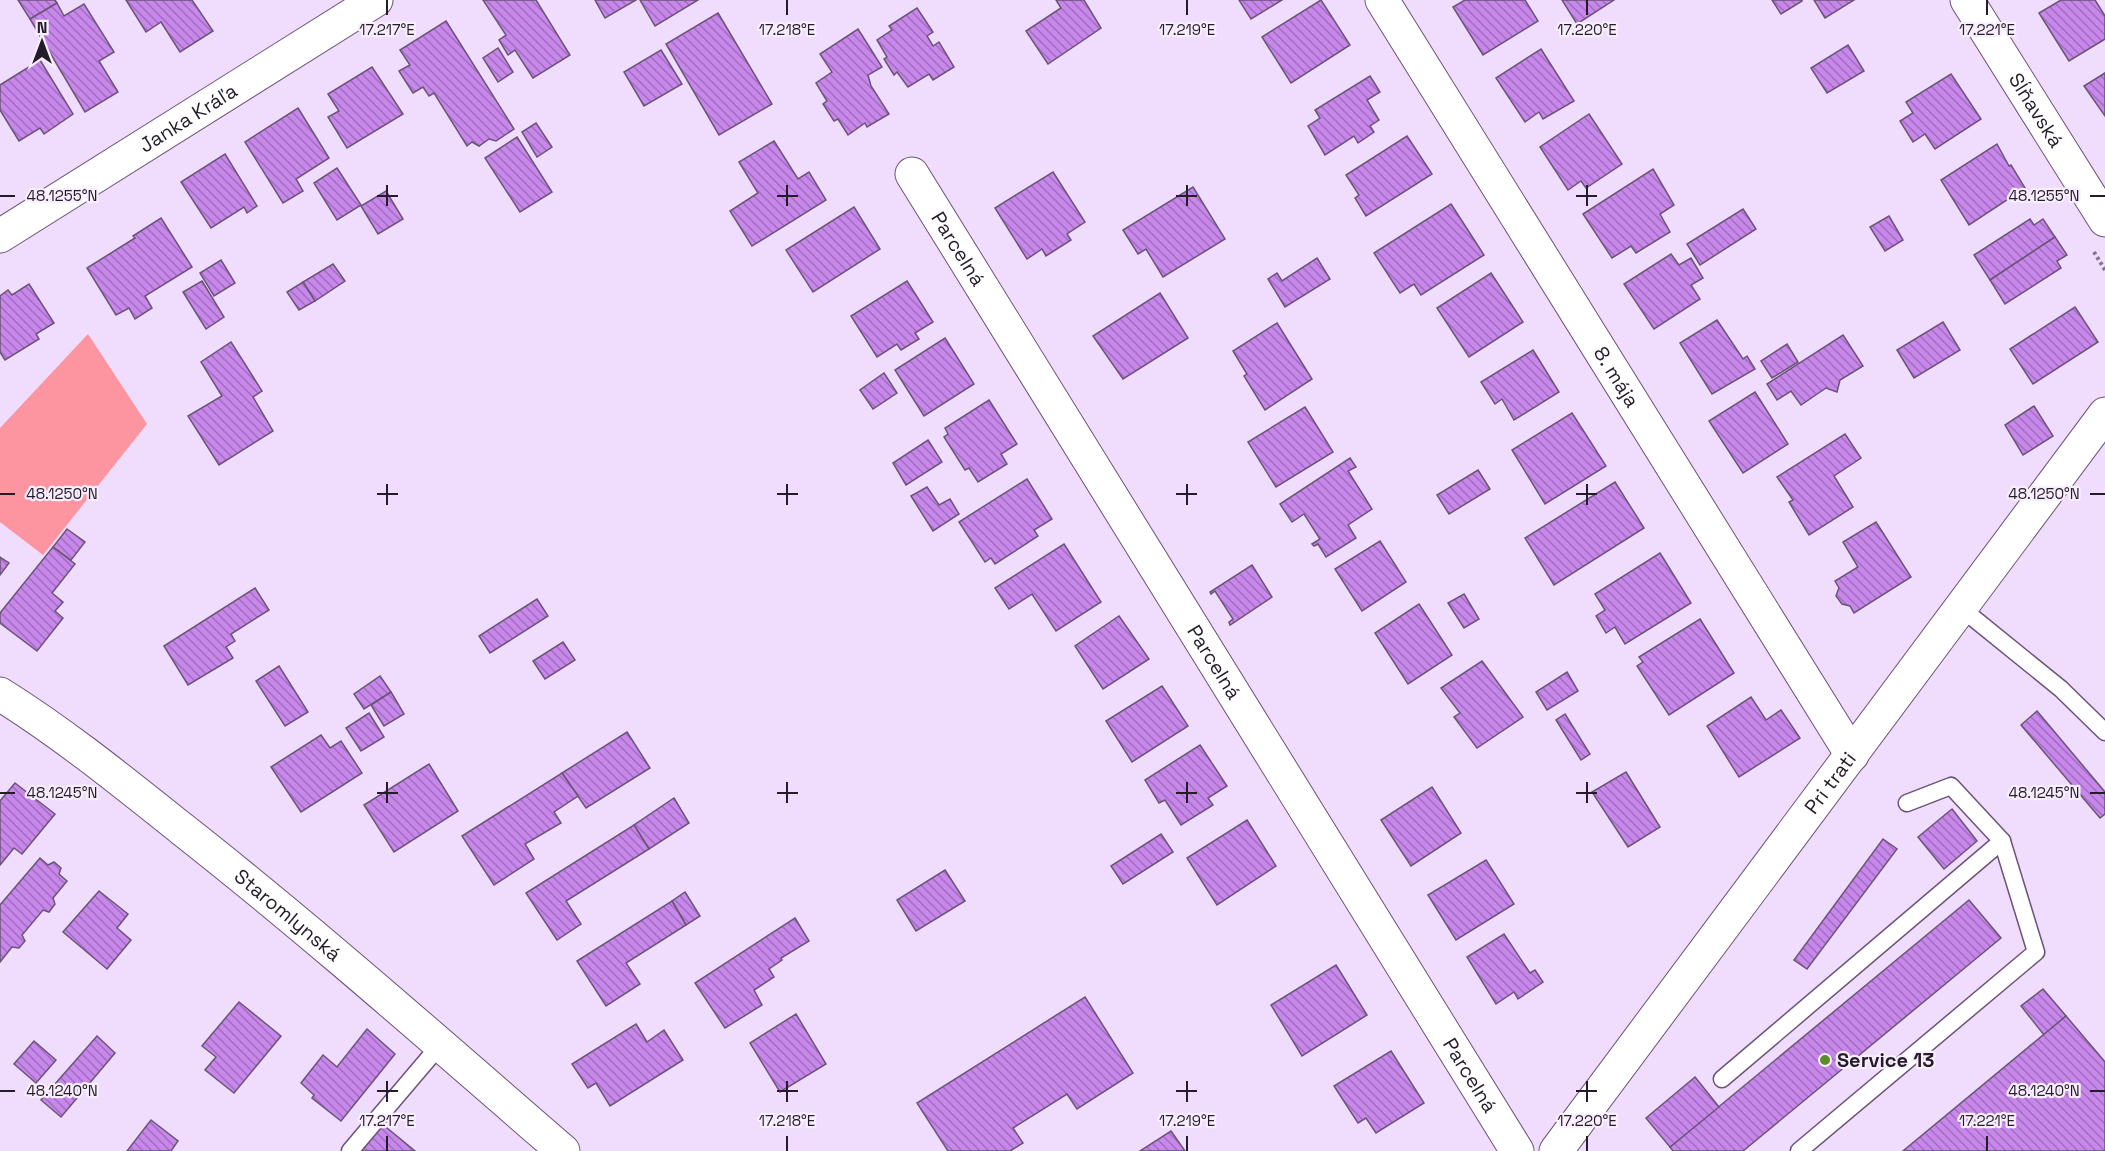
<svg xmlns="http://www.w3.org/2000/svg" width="2105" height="1151" font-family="'Space Grotesk',sans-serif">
<defs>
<pattern id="building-back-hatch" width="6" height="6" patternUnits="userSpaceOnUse" patternTransform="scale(1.5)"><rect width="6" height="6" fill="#c887eb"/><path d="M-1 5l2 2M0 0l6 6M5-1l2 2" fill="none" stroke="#a26ebf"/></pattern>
</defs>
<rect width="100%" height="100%" fill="#f0dcfd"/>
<polygon fill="#fd95a1" points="88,334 147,424 43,555 0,522 0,428"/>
<g fill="url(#building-back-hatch)" stroke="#6a5477" stroke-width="1.5">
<polygon points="18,0 55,0 57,3 30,19"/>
<polygon points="126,0 192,0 213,31 180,52 161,22 146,32"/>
<polygon points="483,0 536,0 570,55 533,78 515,50 508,55 499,40 506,35"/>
<polygon points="595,0 636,0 605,18"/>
<polygon points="640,0 698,0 655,26"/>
<polygon points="1056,0 1084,0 1101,28 1048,64 1026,31 1061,8"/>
<polygon points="1239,0 1282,0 1251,19"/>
<polygon points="1321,0 1350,45 1291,83 1262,37"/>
<polygon points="1465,0 1525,0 1538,21 1483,55 1453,7"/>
<polygon points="1562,0 1614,0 1577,24"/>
<polygon points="1772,0 1802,0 1802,1 1781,14"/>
<polygon points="1814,0 1854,0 1825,18"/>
<polygon points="2061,0 2095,0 2105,16 2105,39 2069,61 2039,13"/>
<polygon points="57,3 64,16 84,4 114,52 99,61 118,92 85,112 30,19"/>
<polygon points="917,8 933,32 927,36 933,46 939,42 954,67 933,80 929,74 908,87 897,72 894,75 884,59 887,57 877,40 892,30 889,26"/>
<polygon points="718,13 772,104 719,135 666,44"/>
<polygon points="446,21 514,129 496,141 489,139 479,146 472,142 467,146 434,93 429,96 423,87 413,93 399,71 410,65 400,50"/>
<polygon points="858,29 882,67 868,75 871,86 889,114 867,127 865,123 848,135 838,119 834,121 823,104 827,101 816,83 832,72 820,54"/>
<polygon points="1848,45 1864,71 1827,93 1811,68"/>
<polygon points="498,48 513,72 498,82 483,58"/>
<polygon points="1541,49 1574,101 1543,119 1539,112 1525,122 1496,78"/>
<polygon points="661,50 682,84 644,106 624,72"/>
<polygon points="40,60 73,114 44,134 40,128 19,141 0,110 0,85"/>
<polygon points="372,67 403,114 347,148 328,117 339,111 328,94"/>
<polygon points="2105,73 2105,116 2084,86"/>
<polygon points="1951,74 1981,119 1935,149 1925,134 1913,142 1900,121 1913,113 1906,102"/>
<polygon points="1370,76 1380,92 1367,100 1379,120 1370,126 1374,132 1358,143 1354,136 1325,155 1308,126 1320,118 1315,110"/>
<polygon points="298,108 329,158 296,179 303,191 283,203 245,142"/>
<polygon points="1589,114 1622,164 1586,188 1581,181 1568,190 1540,147"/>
<polygon points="536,123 552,147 537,157 522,132"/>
<polygon points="1407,136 1432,174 1366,216 1355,198 1359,195 1346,175"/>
<polygon points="517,137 552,192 520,212 485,158"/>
<polygon points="774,141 798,179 809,172 826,200 752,246 730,211 758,193 739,162"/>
<polygon points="1997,144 2009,166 2011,165 2025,188 1969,225 1941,180"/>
<polygon points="225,154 257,206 247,213 244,207 211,228 181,182"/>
<polygon points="337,168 361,205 337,220 314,183"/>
<polygon points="1653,169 1674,205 1660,214 1670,232 1636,253 1631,246 1612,258 1583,214"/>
<polygon points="1053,172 1085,222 1067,234 1071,240 1046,256 1042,249 1027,259 995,208"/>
<polygon points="1193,187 1225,239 1163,277 1146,249 1138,254 1123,230"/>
<polygon points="386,191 403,219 378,234 361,206"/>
<polygon points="1451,204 1484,255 1421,295 1414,284 1400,293 1374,253"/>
<polygon points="854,207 880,249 813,292 786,250"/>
<polygon points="1743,209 1756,229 1700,265 1687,244"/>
<polygon points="1889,216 1903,240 1885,251 1870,227"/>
<polygon points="161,218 192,267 145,296 152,308 135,319 129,308 116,315 87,268 135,238 133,236"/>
<polygon points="2030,219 2034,225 2043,219 2055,237 1990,280 1974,255"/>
<polygon points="2055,237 2067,255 2057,261 2061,268 2005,304 1990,280"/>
<polygon points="1671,254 1679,265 1691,258 1703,278 1691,285 1700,299 1654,329 1624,284"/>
<polygon points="1317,258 1330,279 1285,307 1268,279 1277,273 1282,281"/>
<polygon points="221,260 235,283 214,296 200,273"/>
<polygon points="333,264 345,281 315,301 303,282"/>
<polygon points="1491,273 1523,322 1469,357 1437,308"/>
<polygon points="202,281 224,317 206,329 183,292"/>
<polygon points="907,281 933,322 915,333 919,339 901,350 897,344 877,357 851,316"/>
<polygon points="303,282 315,301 299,310 287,292"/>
<polygon points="29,284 54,323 36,334 39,339 5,360 0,352 0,296 8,290 12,295"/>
<polygon points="1160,293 1188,338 1123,379 1093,336"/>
<polygon points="2075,307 2098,342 2033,384 2010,349"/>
<polygon points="1717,320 1743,359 1747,356 1755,369 1712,394 1680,343"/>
<polygon points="1943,322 1960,350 1914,378 1897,350"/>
<polygon points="1277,323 1312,379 1265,410 1244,376 1247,374 1233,351"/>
<polygon points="1843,335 1863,366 1840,380 1837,392 1826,388 1801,405 1791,391 1777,400 1767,384"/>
<polygon points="945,338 974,384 924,416 895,370"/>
<polygon points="231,342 262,391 253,397 273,431 219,465 188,416 222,396 201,362"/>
<polygon points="1787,344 1798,362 1772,378 1761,361"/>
<polygon points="1533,350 1559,392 1514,420 1502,399 1495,404 1481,382"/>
<polygon points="884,373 897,393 873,409 860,390"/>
<polygon points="1755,392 1788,444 1743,473 1709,421"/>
<polygon points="989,400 1017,444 1001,454 1007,464 978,482 969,468 965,470 944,437 948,434 945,428"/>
<polygon points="2034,406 2053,436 2023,455 2005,425"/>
<polygon points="1305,407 1333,452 1276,487 1248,442"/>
<polygon points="1572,413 1606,466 1545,504 1512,450"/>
<polygon points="1845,434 1861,458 1834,476 1853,507 1809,535 1789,502 1793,500 1777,477"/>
<polygon points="928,440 942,462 906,485 893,463"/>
<polygon points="1350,458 1356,467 1348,471 1372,509 1348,525 1356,538 1326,557 1318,544 1314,546 1312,544 1320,539 1304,514 1292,522 1280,504"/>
<polygon points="1478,470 1490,489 1449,514 1437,495"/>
<polygon points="1027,479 1052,519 1034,530 1038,536 995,564 991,558 985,562 959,522"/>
<polygon points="1615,482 1644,528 1554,585 1525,538"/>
<polygon points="927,487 939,505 950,499 959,514 933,531 911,496"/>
<polygon points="1876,522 1911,577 1854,613 1850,606 1842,604 1836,596 1839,588 1835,581 1858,567 1843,542"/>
<polygon points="67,529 85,542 71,560 53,547"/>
<polygon points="1380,541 1406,582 1362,611 1335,569"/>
<polygon points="1064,544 1101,602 1056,631 1032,594 1009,609 995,588"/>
<polygon points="53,547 75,564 52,593 63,602 55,611 63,618 37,651 0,623 0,613"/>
<polygon points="1660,553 1691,603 1625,644 1615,627 1606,633 1596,616 1605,610 1595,594"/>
<polygon points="0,557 9,563 0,575"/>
<polygon points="1252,565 1272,597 1230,625 1229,622 1233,619 1215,591 1211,594 1210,592"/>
<polygon points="255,588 269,610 231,634 235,641 226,647 233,658 188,685 164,646"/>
<polygon points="1464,594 1479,619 1464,628 1448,603"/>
<polygon points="537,599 548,616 490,653 479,636"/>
<polygon points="1419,604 1452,655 1408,684 1375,633"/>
<polygon points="1119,616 1149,659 1103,689 1075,646"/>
<polygon points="1700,619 1734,673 1669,715 1637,666 1643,662 1639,657"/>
<polygon points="563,642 575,660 545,679 533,661"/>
<polygon points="1482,661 1523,717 1477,748 1454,717 1460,713 1441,688"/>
<polygon points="279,666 308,712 285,726 256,681"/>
<polygon points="1567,672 1578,691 1547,710 1536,692"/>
<polygon points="380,676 391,692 364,709 354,694"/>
<polygon points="1162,686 1188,726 1132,762 1106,721"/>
<polygon points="391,692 404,714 384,726 371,705"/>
<polygon points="1751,697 1766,720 1781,710 1800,738 1739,777 1707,726"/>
<polygon points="2037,711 2105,792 2105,814 2100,818 2021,725"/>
<polygon points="369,713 384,737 361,751 346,728"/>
<polygon points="1565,714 1590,754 1581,760 1556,720"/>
<polygon points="627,732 650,768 586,808 562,773"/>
<polygon points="321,735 330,748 341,741 362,773 301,812 271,767"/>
<polygon points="1200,745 1227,786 1208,798 1213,805 1181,825 1165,800 1159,803 1145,780"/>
<polygon points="429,764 458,811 394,852 364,805"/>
<polygon points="1626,772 1660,827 1628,847 1592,792"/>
<polygon points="562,773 578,796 554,812 561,823 525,844 534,859 494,885 462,836"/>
<polygon points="15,783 55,814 22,854 14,848 0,865 0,801"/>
<polygon points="1432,787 1461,833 1411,866 1381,820"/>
<polygon points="674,798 689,823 649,849 634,825"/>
<polygon points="1952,809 1977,841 1944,869 1918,837"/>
<polygon points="1247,820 1276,866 1217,905 1187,858"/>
<polygon points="634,825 649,849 566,901 581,924 557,940 526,893"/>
<polygon points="1161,834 1173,852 1123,884 1111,866"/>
<polygon points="1883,839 1897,849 1807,969 1794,960"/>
<polygon points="40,858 48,865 54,862 61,868 59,874 67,881 53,898 55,904 49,912 43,910 22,935 25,941 19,948 12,947 0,962 0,905"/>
<polygon points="1486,860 1514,904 1456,940 1428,895"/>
<polygon points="945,870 965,901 916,931 897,900"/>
<polygon points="99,891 128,914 117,928 131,940 107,969 63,932"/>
<polygon points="685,892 700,916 686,925 672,901"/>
<polygon points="1969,900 2001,938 1743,1151 1673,1151 1670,1147"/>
<polygon points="672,901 686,925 626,963 640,984 606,1006 577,961"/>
<polygon points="795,918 809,941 781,958 782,960 769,969 774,977 754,990 762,1005 725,1028 695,983"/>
<polygon points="1504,934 1530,973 1535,970 1543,982 1518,999 1514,992 1496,1004 1467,957"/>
<polygon points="1336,965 1367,1015 1302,1056 1271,1005"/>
<polygon points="2043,989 2066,1016 2044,1035 2021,1006"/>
<polygon points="1085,997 1133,1073 1077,1109 1067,1094 1013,1128 1023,1143 1010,1151 948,1151 917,1103"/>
<polygon points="239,1002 281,1036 234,1093 205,1070 216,1057 202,1046"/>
<polygon points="796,1014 826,1064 780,1092 750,1043"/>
<polygon points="2066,1016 2105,1062 2105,1151 1903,1151"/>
<polygon points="636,1024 647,1042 664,1030 683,1060 610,1106 596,1083 588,1088 572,1064"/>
<polygon points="367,1029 395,1054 341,1121 312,1098 314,1095 301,1083 323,1055 337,1067"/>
<polygon points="97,1036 115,1053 61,1117 41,1100"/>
<polygon points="34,1041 56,1060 36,1083 14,1064"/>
<polygon points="1391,1051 1424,1103 1376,1133 1366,1118 1358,1123 1334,1086"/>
<polygon points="1695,1077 1719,1107 1670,1147 1646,1118"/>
<polygon points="151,1120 178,1141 171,1151 127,1151"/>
<polygon points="381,1123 415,1151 357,1151"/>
<polygon points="1171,1131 1185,1151 1140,1151"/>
</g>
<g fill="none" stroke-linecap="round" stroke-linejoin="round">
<g stroke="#6a5477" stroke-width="19">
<g id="service">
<polyline points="1961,608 2061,689 2105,732"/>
<polyline points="1722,1079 2002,841"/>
<polyline points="350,1151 440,1045"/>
<polyline points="1799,1151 2036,952 2002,841 1951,786 1907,803"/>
</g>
</g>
<g stroke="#6a5477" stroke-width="35">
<g id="minor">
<path id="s1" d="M1382 0 1852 755"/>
<path id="s2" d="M1967 0 2105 220"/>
<path id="s3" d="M912 174 1517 1151"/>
<path id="s4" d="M0 236 376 0"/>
<path id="s5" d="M0 694C64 734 123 782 182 829 313 932 437 1042 563 1151"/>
<path id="s6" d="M1556 1151 2105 414"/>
</g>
</g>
<polyline stroke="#83758b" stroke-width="4" stroke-dasharray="3 3" stroke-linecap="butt" points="2094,252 2105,270"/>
<use href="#service" stroke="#fff" stroke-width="16"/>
<use href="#minor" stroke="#fff" stroke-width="33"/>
</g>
<path fill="none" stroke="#251c2a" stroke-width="2" d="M387 0V15M787 0V15M1187 0V15M1587 0V15M1987 0V15M387 185V206M787 185V206M1187 185V206M1587 185V206M0 196H15M377 196H398M777 196H798M1176 196H1197M1576 196H1597M2090 196H2105M387 484V505M787 484V505M1187 484V505M1587 484V505M0 494H15M377 494H398M777 494H798M1176 494H1197M1576 494H1597M2090 494H2105M387 782V803M787 782V803M1187 782V803M1587 782V803M0 793H15M377 793H398M777 793H798M1176 793H1197M1576 793H1597M2090 793H2105M387 1081V1102M787 1081V1102M1187 1081V1102M1587 1081V1102M0 1091H15M377 1091H398M777 1091H798M1176 1091H1197M1576 1091H1597M2090 1091H2105M387 1136V1151M787 1136V1151M1187 1136V1151M1587 1136V1151M1987 1136V1151"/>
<circle fill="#5a8f28" stroke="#f8eefe" stroke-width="2" cx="1825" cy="1060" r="6"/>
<g text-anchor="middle" stroke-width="4.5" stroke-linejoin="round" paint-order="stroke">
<g font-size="20" fill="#251c2a" stroke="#f8eefe">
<text dy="7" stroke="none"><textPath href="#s2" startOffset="130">Sĺňavská</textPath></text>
<text dy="7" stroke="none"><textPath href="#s4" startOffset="222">Janka Kráľa</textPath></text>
<text dy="7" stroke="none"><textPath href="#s3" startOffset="88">Parcelná</textPath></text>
<text dy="7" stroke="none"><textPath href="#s1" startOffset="444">8. mája</textPath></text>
<text dy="7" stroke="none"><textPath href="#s3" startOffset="574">Parcelná</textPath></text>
<text dy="7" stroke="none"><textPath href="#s6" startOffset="459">Pri trati</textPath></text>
<text dy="7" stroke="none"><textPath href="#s5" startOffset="363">Staromlynská</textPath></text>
<text dy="7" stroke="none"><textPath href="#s3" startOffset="1060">Parcelná</textPath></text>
</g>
<g font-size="20" font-weight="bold" fill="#251c2a" stroke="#f8eefe" text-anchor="start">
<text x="1837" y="1067">Service 13</text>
</g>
</g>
<g font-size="15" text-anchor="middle" fill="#251c2a" stroke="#f8eefe" stroke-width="4.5" stroke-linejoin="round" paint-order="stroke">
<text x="387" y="35">17.217°E</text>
<text x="787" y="35">17.218°E</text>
<text x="1187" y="35">17.219°E</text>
<text x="1587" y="35">17.220°E</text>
<text x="1987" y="35">17.221°E</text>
<text x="62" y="201">48.1255°N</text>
<text x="2044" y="201">48.1255°N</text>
<text x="62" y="499">48.1250°N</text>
<text x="2044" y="499">48.1250°N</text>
<text x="62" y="798">48.1245°N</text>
<text x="2044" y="798">48.1245°N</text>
<text x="62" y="1096">48.1240°N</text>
<text x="2044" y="1096">48.1240°N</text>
<text x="387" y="1126">17.217°E</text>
<text x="787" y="1126">17.218°E</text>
<text x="1187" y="1126">17.219°E</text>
<text x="1587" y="1126">17.220°E</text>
<text x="1987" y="1126">17.221°E</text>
</g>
<g transform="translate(42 42)" stroke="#f8eefe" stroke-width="4.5" paint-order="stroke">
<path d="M0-4.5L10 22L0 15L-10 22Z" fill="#251c2a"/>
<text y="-9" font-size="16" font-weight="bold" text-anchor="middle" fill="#251c2a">N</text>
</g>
</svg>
